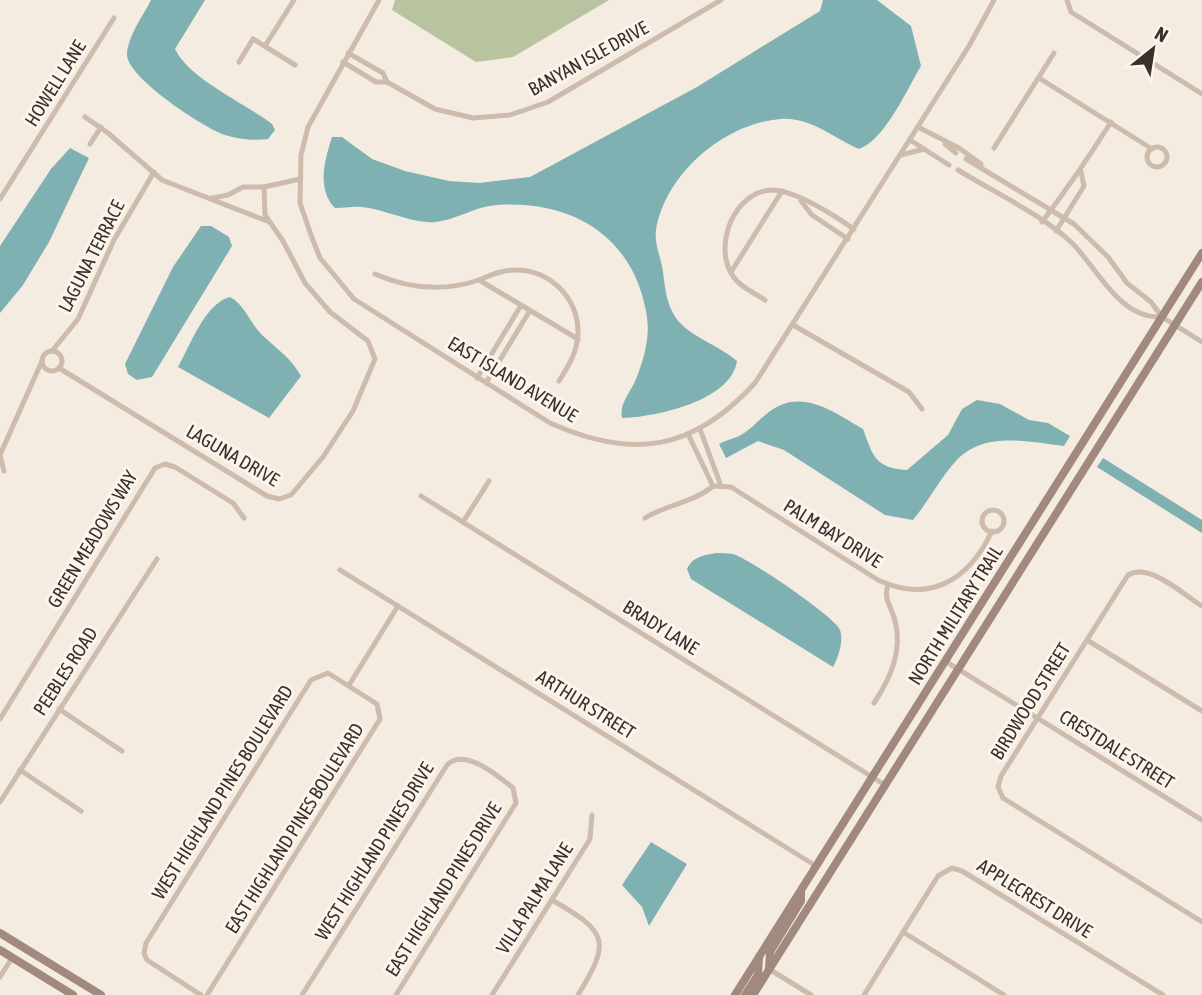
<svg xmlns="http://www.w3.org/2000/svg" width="1202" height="995" font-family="'Asap Condensed',sans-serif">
<rect width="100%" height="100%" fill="#f4ebe1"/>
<polygon fill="#b8c4a0" points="395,0 609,0 513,57 476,62 392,10"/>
<g fill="#7fb0b2">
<path d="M151 0H205L175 49C189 79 245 103 272 124L275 130 268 139C254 141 238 139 225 135 204 128 126 77 127 54 128 36 143 16 151 0Z"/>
<path d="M823 0H877L911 26 921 66C907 89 885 140 859 149 834 138 809 116 780 119 724 124 666 173 656 230 654 243 661 258 663 272 665 289 667 308 679 322 695 339 720 346 737 361 731 401 656 417 622 418 619 403 631 392 636 379 644 360 650 337 647 317 635 237 573 200 497 205 476 206 456 220 435 222 411 224 386 209 362 207 353 206 344 208 335 208 316 188 325 160 332 137H342L372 159 405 171 449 181 479 183 530 177 697 87 820 11Z"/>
<polygon points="70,148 89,158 49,242 23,285 0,313 0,246 51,169"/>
<polygon points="201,226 211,226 229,237 232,246 152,377 137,380 128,374 125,364 173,267"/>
<path d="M230 297C245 305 250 323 262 335 277 349 291 358 301 376L269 418 178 367C190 346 205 303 230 297Z"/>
<path d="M977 400 1000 404 1029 420 1048 423 1070 436 1064 446C1028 442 983 430 955 462 939 480 928 502 913 520L885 515 784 450 758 441 726 458 719 444C726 440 733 439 739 436 751 430 759 419 769 412 801 387 834 412 863 429 873 455 874 468 907 470L948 435 962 409Z"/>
<polygon points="1103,458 1202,520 1202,533 1097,467"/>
<path d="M716 553C721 553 728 553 733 554 748 558 835 617 840 630 844 641 838 658 833 667L691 579 687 569C692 557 704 555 716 553Z"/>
<polygon points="651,842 687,864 649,926 642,907 622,885"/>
</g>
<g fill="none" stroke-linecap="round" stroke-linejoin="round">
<g stroke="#cdbbac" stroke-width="5">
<path d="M379 0 308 127 301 155 300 203 311 235 320 258 354 299 550 423C633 460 693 451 755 383L969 46 994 0"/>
<polyline points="1067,0 1071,12 1202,94"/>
<polyline points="265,46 294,0"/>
<polyline points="348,53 383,73 387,82 435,109 473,118 510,115 548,102 721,0"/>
<polyline points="239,62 253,39 295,65"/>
<polyline points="343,62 376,82 387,82"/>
<polyline points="1039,78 1152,149"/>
<polyline points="85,117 108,133 162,180 267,221"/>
<polyline points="918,127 959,148 981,164"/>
<polyline points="910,140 949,165"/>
<polyline points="90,144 101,127"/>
<polyline points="945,144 956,153"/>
<circle cx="1157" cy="157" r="10"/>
<polyline points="994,148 1054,53"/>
<polyline points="901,155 924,149"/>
<polyline points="966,159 1074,224 1108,257 1127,283 1151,302 1162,317 1202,342"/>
<path d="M958 170C992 191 1046 217 1073 244 1099 271 1120 319 1162 317"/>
<polyline points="212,198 228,195 243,187 264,187 300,179"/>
<polyline points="0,199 114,18"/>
<polyline points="801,201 812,215 848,239"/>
<path d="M1042 222C1067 189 1089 157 1111 122"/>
<polyline points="1056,231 1084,186 1081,172"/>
<polyline points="731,272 782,191"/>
<path d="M375 274C409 289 443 292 479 280L578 339"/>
<path d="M479 280C491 275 502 270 515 270 553 269 584 304 577 342 575 356 567 368 559 381"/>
<path d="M765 300C753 292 738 286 731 273 714 243 735 191 772 190 795 190 835 216 854 229"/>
<polyline points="793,325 909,392 922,409"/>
<circle cx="52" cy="361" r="10"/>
<polyline points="52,351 78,319 114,240 154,172"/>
<polyline points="59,368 267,496 279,499 291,495 323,457 353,411 375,359 368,341 330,312 305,283 283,241 265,215 264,187"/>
<polyline points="477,378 520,307"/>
<polyline points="486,383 529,312"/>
<polyline points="700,429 721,486"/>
<polyline points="688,434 713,486"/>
<polyline points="4,471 0,455 42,361"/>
<path d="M713 486 731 487 878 580C930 604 969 580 992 531"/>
<polyline points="421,496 885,785"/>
<circle cx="993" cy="521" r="11"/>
<path d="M645 518C667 504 693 503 713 486"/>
<polyline points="463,522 489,481"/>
<polyline points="340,570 816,866"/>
<path d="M1202 606C1184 595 1149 562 1128 575L1001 776 998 787 1003 798 1202 922"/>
<polyline points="1087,640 1202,711"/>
<polyline points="945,661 1202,820"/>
<polyline points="349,685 398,606"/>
<path d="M874 703C890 679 903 651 895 621 892 607 883 600 888 585"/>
<polyline points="59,709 122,751"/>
<polyline points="0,719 155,468 165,464 175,467 233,503 244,518"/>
<polyline points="20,770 81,811"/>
<polyline points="0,802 157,559"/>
<path d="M552 900C607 932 612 940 578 995"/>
<polyline points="903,932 1004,995"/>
<polyline points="769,969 811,995"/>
<polyline points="0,977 12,958"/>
<polyline points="201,995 147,960 144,953 146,943 311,680 328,673 377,704 380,719 207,995"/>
<path d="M302 995 447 765C464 747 498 776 513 788L516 803 396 995"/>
<polyline points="492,995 590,839 592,815"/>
<polyline points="864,995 938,876 952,868 962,871 1163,995"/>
</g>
<g stroke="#a18a7d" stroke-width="8">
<polyline points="0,933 101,995"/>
<polyline points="0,950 73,995"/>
<polyline points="769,969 770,952 801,901 801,892"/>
<polyline points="735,995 1202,253"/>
<polyline points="745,995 758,975 759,957"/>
<polyline points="753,995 1202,282"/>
</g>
</g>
<g text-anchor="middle" stroke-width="6" stroke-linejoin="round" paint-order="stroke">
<g font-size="19" fill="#3b302b" stroke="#fbf5ee">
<text transform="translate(588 58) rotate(-29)" y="7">BANYAN ISLE DRIVE</text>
<text transform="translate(55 83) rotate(-58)" y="7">HOWELL LANE</text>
<text transform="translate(91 256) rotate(-63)" y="7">LAGUNA TERRACE</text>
<text transform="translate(513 379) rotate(31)" y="7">EAST ISLAND AVENUE</text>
<text transform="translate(233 455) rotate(30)" y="7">LAGUNA DRIVE</text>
<text transform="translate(833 533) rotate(32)" y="7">PALM BAY DRIVE</text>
<text transform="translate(92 539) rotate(-59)" y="7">GREEN MEADOWS WAY</text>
<text transform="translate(955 615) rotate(-58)" y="7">NORTH MILITARY TRAIL</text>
<text transform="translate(661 627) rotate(32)" y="7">BRADY LANE</text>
<text transform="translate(65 671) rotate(-57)" y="7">PEEBLES ROAD</text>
<text transform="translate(1030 701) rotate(-58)" y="7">BIRDWOOD STREET</text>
<text transform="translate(586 704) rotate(32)" y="7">ARTHUR STREET</text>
<text transform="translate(1117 749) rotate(32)" y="7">CRESTDALE STREET</text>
<text transform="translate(222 792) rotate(-58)" y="7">WEST HIGHLAND PINES BOULEVARD</text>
<text transform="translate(294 828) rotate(-58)" y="7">EAST HIGHLAND PINES BOULEVARD</text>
<text transform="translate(374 851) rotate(-58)" y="7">WEST HIGHLAND PINES DRIVE</text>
<text transform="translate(443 889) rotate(-58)" y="7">EAST HIGHLAND PINES DRIVE</text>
<text transform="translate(534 898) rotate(-58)" y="7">VILLA PALMA LANE</text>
<text transform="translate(1035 898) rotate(32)" y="7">APPLECREST DRIVE</text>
</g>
</g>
<g transform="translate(1153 49) rotate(30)" stroke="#fbf5ee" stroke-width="5" paint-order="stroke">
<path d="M0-5L12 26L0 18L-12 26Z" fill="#3b302b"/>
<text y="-10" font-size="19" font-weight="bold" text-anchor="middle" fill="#3b302b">N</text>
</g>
</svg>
